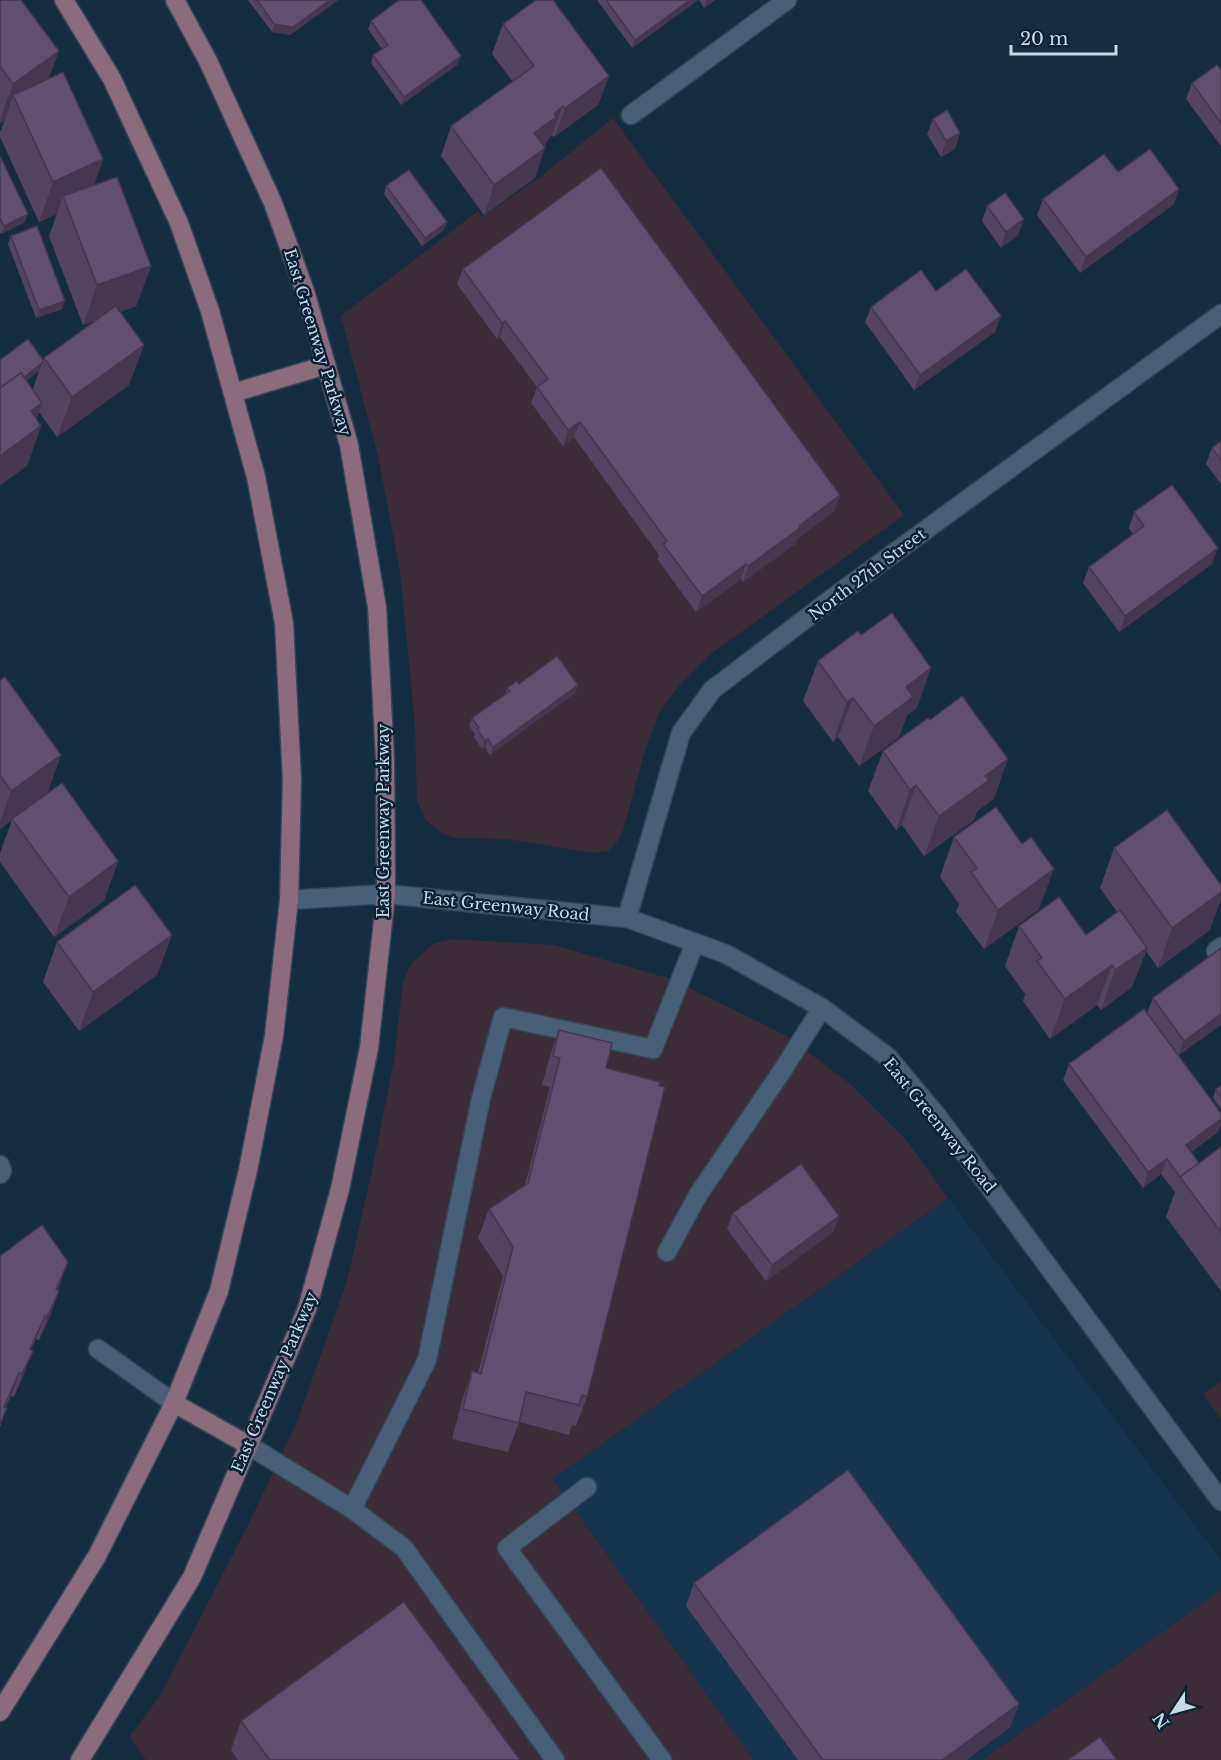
<svg xmlns="http://www.w3.org/2000/svg" width="1221" height="1760" font-family="'Libre Baskerville',serif">
<rect width="100%" height="100%" fill="#152d41"/>
<g fill="#3c2c38">
<polygon points="613,118 904,515 712,653 680,685 659,713 644,754 623,831 617,842 608,851 593,853 506,839 455,838 440,832 426,820 417,801 415,727 400,571 378,456 341,316 478,211 482,217 539,178"/>
<polygon points="452,939 554,945 671,979 787,1036 849,1083 907,1141 948,1198 553,1479 754,1760 146,1760 129,1737 160,1696 250,1521 297,1422 347,1281 371,1175 394,1060 403,981 412,963 433,944"/>
<polygon points="1221,1381 1221,1420 1203,1394"/>
<polygon points="1221,1590 1221,1760 982,1760"/>
</g>
<polygon fill="#16344e" points="948,1198 1221,1560 1221,1590 982,1760 754,1760 553,1479"/>
<g fill="none" stroke-linecap="round" stroke-linejoin="round">
<g stroke="#344758" stroke-width="21">
<g id="minor">
<polyline points="631,115 787,0"/>
<polyline points="289,900 386,894 627,918 726,954 822,1008 888,1057 938,1117 1221,1501"/>
<polyline points="627,918 681,733 712,690 838,594 1221,314"/>
<polyline points="1216,951 1221,947"/>
<polyline points="0,1165 2,1171 0,1174"/>
<polyline points="667,1252 698,1195 782,1071 822,1008"/>
<polyline points="98,1349 174,1403"/>
<polyline points="248,1445 352,1509 404,1548 555,1760"/>
<polyline points="587,1487 507,1548 662,1760"/>
<polyline points="352,1509 427,1360 481,1098 503,1017 653,1049 695,943"/>
</g>
</g>
<g stroke="#344758" stroke-width="21">
<g id="major">
<polyline points="233,393 326,365"/>
<polyline points="174,1403 248,1445"/>
<polyline points="0,1712 97,1556 174,1403 219,1291 248,1170 274,1036 289,900 292,780 284,623 256,477 210,311 179,223 112,79 64,0"/>
<polyline points="80,1760 192,1577 307,1309 340,1189 369,1048 386,894 385,759 377,607 349,445 305,291 273,203 208,61 175,0"/>
</g>
</g>
<use href="#minor" stroke="#476077" stroke-width="18"/>
<use href="#major" stroke="#8c6b7d" stroke-width="18"/>
</g>
<g fill="#534461" fill-rule="evenodd">
<path d="M0 0 59 51 48 79 103 159 94 185 151 266 136 306 120 312 129 385 57 437 39 412 36 419 41 426 27 466 0 485V360H43L44 358 96 320 83 325 49 236 57 214 39 222 0 137V132L5 120 0 123ZM39 371 33 389 26 381Z"/>
<polygon points="248,0 338,0 290,35 272,32"/>
<polygon points="597,0 698,0 632,48"/>
<polygon points="699,0 715,0 704,8"/>
<polygon points="371,21 458,64 401,105 371,63 373,55 382,49 368,29"/>
<polygon points="503,24 609,76 598,105 554,137 552,135 548,139 544,147 535,178 484,215 441,156 451,126 513,82 492,54"/>
<polygon points="1221,70 1221,146 1186,99 1192,83"/>
<polygon points="933,119 960,133 955,149 941,157 927,134"/>
<polygon points="0,156 25,222 1,234 0,232"/>
<polygon points="1118,172 1179,189 1174,204 1080,273 1037,215 1043,199"/>
<polygon points="386,186 444,230 422,246 384,194"/>
<polygon points="987,206 1018,235 1001,248 982,221"/>
<polygon points="11,236 62,309 36,318 8,244"/>
<polygon points="463,269 840,495 834,511 797,539 795,544 743,582 741,579 696,612 658,560 659,555 574,437 563,446 531,403 537,387 500,337 497,339 457,284"/>
<polygon points="936,291 995,332 914,390 865,322 871,307"/>
<polygon points="1221,441 1221,484 1206,464 1212,448"/>
<polygon points="1134,512 1212,564 1119,632 1083,583 1089,567 1133,534 1129,528"/>
<polygon points="818,661 917,708 907,715 899,737 859,766 838,737 833,742 803,701"/>
<polygon points="0,680 47,794 118,861 104,901 54,937 0,862 0,853 12,820 0,829"/>
<polygon points="519,684 578,685 575,693 490,755 485,747 482,749 474,737 475,734 469,726 472,718 505,695 507,688"/>
<polygon points="883,751 994,799 977,811 974,820 924,856 902,825 896,830 868,791"/>
<polygon points="954,837 1039,909 984,949 956,912 959,904 940,877"/>
<polygon points="1114,848 1210,930 1158,968 1146,951 1132,987 1101,1010 1097,1005 1050,1039 1023,1001 1025,994 1005,966 1019,926 1086,935 1117,912 1100,888"/>
<polygon points="172,935 157,975 79,1031 43,982 57,942"/>
<polygon points="1221,948 1179,1056 1218,1132 1191,1152 1199,1163 1221,1147 1221,1291 1166,1217 1175,1192 1161,1174 1143,1188 1063,1080 1069,1064 1147,1013 1153,998"/>
<polygon points="559,1030 606,1068 587,1397 576,1426 572,1425 569,1435 519,1422 508,1452 452,1439 462,1401 472,1371 478,1373 503,1276 478,1238 489,1209 525,1185 550,1087 542,1085 549,1059"/>
<polygon points="1221,1086 1221,1109 1213,1098 1216,1089"/>
<polygon points="733,1213 839,1216 833,1232 766,1281 727,1229"/>
<polygon points="0,1256 68,1262 58,1290 51,1314 39,1340 36,1339 31,1350 24,1374 14,1397 11,1396 6,1407 7,1408 0,1427"/>
<polygon points="694,1583 1019,1704 1010,1727 966,1760 798,1760 686,1606"/>
<polygon points="241,1721 520,1760 238,1760 231,1750"/>
</g>
<g fill="#44374f">
<polygon points="330,0 338,0 290,35 272,32 274,24"/>
<polygon points="690,0 698,0 632,48 635,40"/>
<polygon points="707,0 715,0 704,8"/>
<polygon points="59,51 44,91 13,95 5,120 0,123 0,120 13,84"/>
<polygon points="461,56 458,64 401,105 404,97"/>
<polygon points="609,76 598,105 554,137 565,108"/>
<polygon points="563,106 552,135 548,139 545,146 523,162 534,133 554,114"/>
<polygon points="960,133 955,149 941,157 946,141"/>
<polygon points="545,148 535,178 484,215 494,185"/>
<polygon points="103,159 89,199 63,196 57,214 39,222 53,182"/>
<polygon points="1179,189 1174,204 1080,273 1086,257"/>
<polygon points="28,214 25,222 1,234 4,226"/>
<polygon points="1024,219 1018,235 1001,248 1006,232"/>
<polygon points="447,222 444,230 422,246 425,238"/>
<polygon points="151,266 136,306 83,325 97,285"/>
<polygon points="65,301 62,309 36,318 39,310"/>
<polygon points="1001,316 995,332 914,390 920,375"/>
<polygon points="505,321 500,337 497,339 502,323"/>
<polygon points="144,345 129,385 57,437 72,397"/>
<polygon points="42,363 39,371 0,400 0,394"/>
<polygon points="42,403 31,434 41,426 27,466 0,485 0,456 31,411"/>
<polygon points="580,422 574,437 563,446 568,430"/>
<polygon points="840,495 834,511 797,539 795,544 743,582 748,566 799,526"/>
<polygon points="1218,548 1212,564 1119,632 1125,616"/>
<polygon points="746,564 741,579 696,612 702,596"/>
<polygon points="931,668 917,708 907,715 899,737 859,766 874,726 906,687"/>
<polygon points="578,685 575,693 490,755 493,747"/>
<polygon points="853,698 838,737 833,742 847,702"/>
<polygon points="488,739 485,747 482,749 485,741"/>
<polygon points="61,755 47,795 0,829 0,822 11,791"/>
<polygon points="1008,759 994,799 977,811 974,820 924,856 939,816 985,776"/>
<polygon points="916,785 902,825 896,830 910,790"/>
<polygon points="118,861 104,901 54,937 69,897"/>
<polygon points="1054,869 1039,909 984,949 998,910"/>
<polygon points="1221,892 1221,900 1210,930 1158,968 1172,928"/>
<polygon points="172,935 157,975 79,1031 93,992"/>
<polygon points="1147,948 1132,987 1101,1010 1115,970"/>
<polygon points="1112,965 1097,1005 1050,1039 1065,999"/>
<polygon points="1221,1014 1221,1025 1178,1056 1184,1041"/>
<polygon points="1221,1119 1221,1125 1218,1132 1180,1160 1186,1145"/>
<polygon points="1167,1159 1161,1174 1143,1188 1148,1172"/>
<polygon points="839,1216 833,1232 766,1281 772,1265"/>
<polygon points="68,1262 60,1285 48,1312 56,1289"/>
<polygon points="59,1291 51,1314 39,1340 47,1317"/>
<polygon points="45,1316 36,1339 21,1372 30,1349"/>
<polygon points="33,1351 24,1374 14,1397 22,1374"/>
<polygon points="19,1373 11,1396 0,1420 4,1407"/>
<polygon points="1019,1704 1010,1727 966,1760 942,1760"/>
</g>
<g fill="#614f71" stroke="#44374f" stroke-width="1.5">
<polygon points="0,0 21,0 59,51 13,84 0,66"/>
<polygon points="257,0 330,0 293,27 274,24"/>
<polygon points="399,0 421,0 461,56 404,97 373,55 388,45 371,21"/>
<polygon points="536,0 553,0 609,76 565,108 563,106 554,114 556,117 534,133 545,148 494,185 451,126 534,66 503,24"/>
<polygon points="606,0 690,0 635,40"/>
<polygon points="1217,65 1221,70 1221,123 1192,83"/>
<polygon points="63,72 103,159 53,182 13,95"/>
<polygon points="947,110 960,133 946,141 933,119"/>
<polygon points="1150,149 1179,189 1086,257 1043,199 1104,154 1118,172"/>
<polygon points="0,156 28,214 4,226 0,218"/>
<polygon points="601,168 840,495 799,526 800,528 748,566 746,564 702,596 663,544 667,541 580,422 568,430 537,387 548,379 505,321 502,323 463,269"/>
<polygon points="409,170 447,222 425,238 386,186"/>
<polygon points="117,177 151,266 97,285 63,196"/>
<polygon points="1005,193 1024,219 1006,232 987,206"/>
<polygon points="37,226 65,301 39,310 11,236"/>
<polygon points="966,269 1001,316 920,375 871,307 921,270 936,291"/>
<polygon points="116,306 144,345 72,397 44,358"/>
<polygon points="28,339 43,360 42,363 24,377 21,373 0,388 0,360"/>
<polygon points="21,373 42,403 31,411 41,426 0,456 0,388"/>
<polygon points="1221,441 1221,460 1212,448"/>
<polygon points="1172,485 1218,548 1125,616 1089,567 1144,526 1134,512"/>
<polygon points="892,613 931,668 906,687 913,697 874,726 853,698 847,702 818,661 858,631 861,635"/>
<polygon points="557,656 578,685 493,747 488,739 485,741 477,729 479,728 472,718 510,691 507,688 517,681 519,684"/>
<polygon points="5,677 61,755 11,791 0,775 0,680"/>
<polygon points="962,696 1008,759 985,776 989,780 939,816 916,785 910,790 883,751 928,718 930,720"/>
<polygon points="62,783 118,861 69,897 12,819"/>
<polygon points="996,807 1022,844 1031,837 1054,869 998,910 971,872 977,868 954,837"/>
<polygon points="1167,810 1221,885 1221,892 1172,928 1114,848"/>
<polygon points="135,885 172,935 93,992 57,942"/>
<polygon points="1059,897 1086,935 1120,910 1147,948 1115,970 1112,965 1065,999 1037,961 1042,958 1019,926"/>
<polygon points="1221,948 1221,1014 1184,1041 1153,998"/>
<polygon points="1144,1009 1221,1113 1221,1119 1186,1145 1199,1163 1180,1177 1167,1159 1148,1172 1069,1064"/>
<polygon points="559,1030 612,1043 606,1068 660,1082 659,1086 665,1087 587,1397 582,1395 579,1405 526,1392 519,1423 463,1409 472,1371 481,1374 513,1247 489,1209 528,1183 560,1058 553,1056"/>
<polygon points="1221,1086 1221,1097 1216,1089"/>
<polygon points="1221,1147 1221,1232 1180,1177"/>
<polygon points="801,1164 839,1216 772,1265 733,1213"/>
<polygon points="42,1225 68,1262 56,1289 59,1291 47,1317 45,1316 30,1349 33,1351 22,1374 19,1373 4,1407 7,1408 0,1424 0,1256"/>
<polygon points="848,1470 1019,1704 942,1760 823,1760 694,1583"/>
<polygon points="404,1602 520,1760 270,1760 241,1721"/>
<polygon points="1100,1737 1117,1760 1068,1760"/>
</g>
<g text-anchor="middle" stroke-width="5" stroke-linejoin="round" paint-order="stroke">
<g font-size="16" fill="#c9d8e5" stroke="#0a2337">
<text transform="translate(318 342) rotate(73)" y="6">East Greenway Parkway</text>
<text transform="translate(867 574) rotate(-37)" y="6">North 27th Street</text>
<text transform="translate(383 821) rotate(-90)" y="6">East Greenway Parkway</text>
<text transform="translate(506 906) rotate(6)" y="6">East Greenway Road</text>
<text transform="translate(940 1125) rotate(51)" y="6">East Greenway Road</text>
<text transform="translate(274 1382) rotate(-67)" y="6">East Greenway Parkway</text>
</g>
</g>
<g transform="translate(1173 1712) rotate(234)" stroke="#0a2337" stroke-width="4.5" paint-order="stroke">
<path d="M0-4.5L10 22L0 15L-10 22Z" fill="#c9d8e5"/>
<text y="-9" font-size="16" font-weight="bold" text-anchor="middle" fill="#c9d8e5">N</text>
</g>
<path d="M1011 45v9h105v-9" fill="none" stroke="#c9d8e5" stroke-width="3"/>
<text x="1020" y="45" font-size="18" fill="#c9d8e5" stroke="#0a2337" stroke-width="4.5" paint-order="stroke">20 m</text>
</svg>
